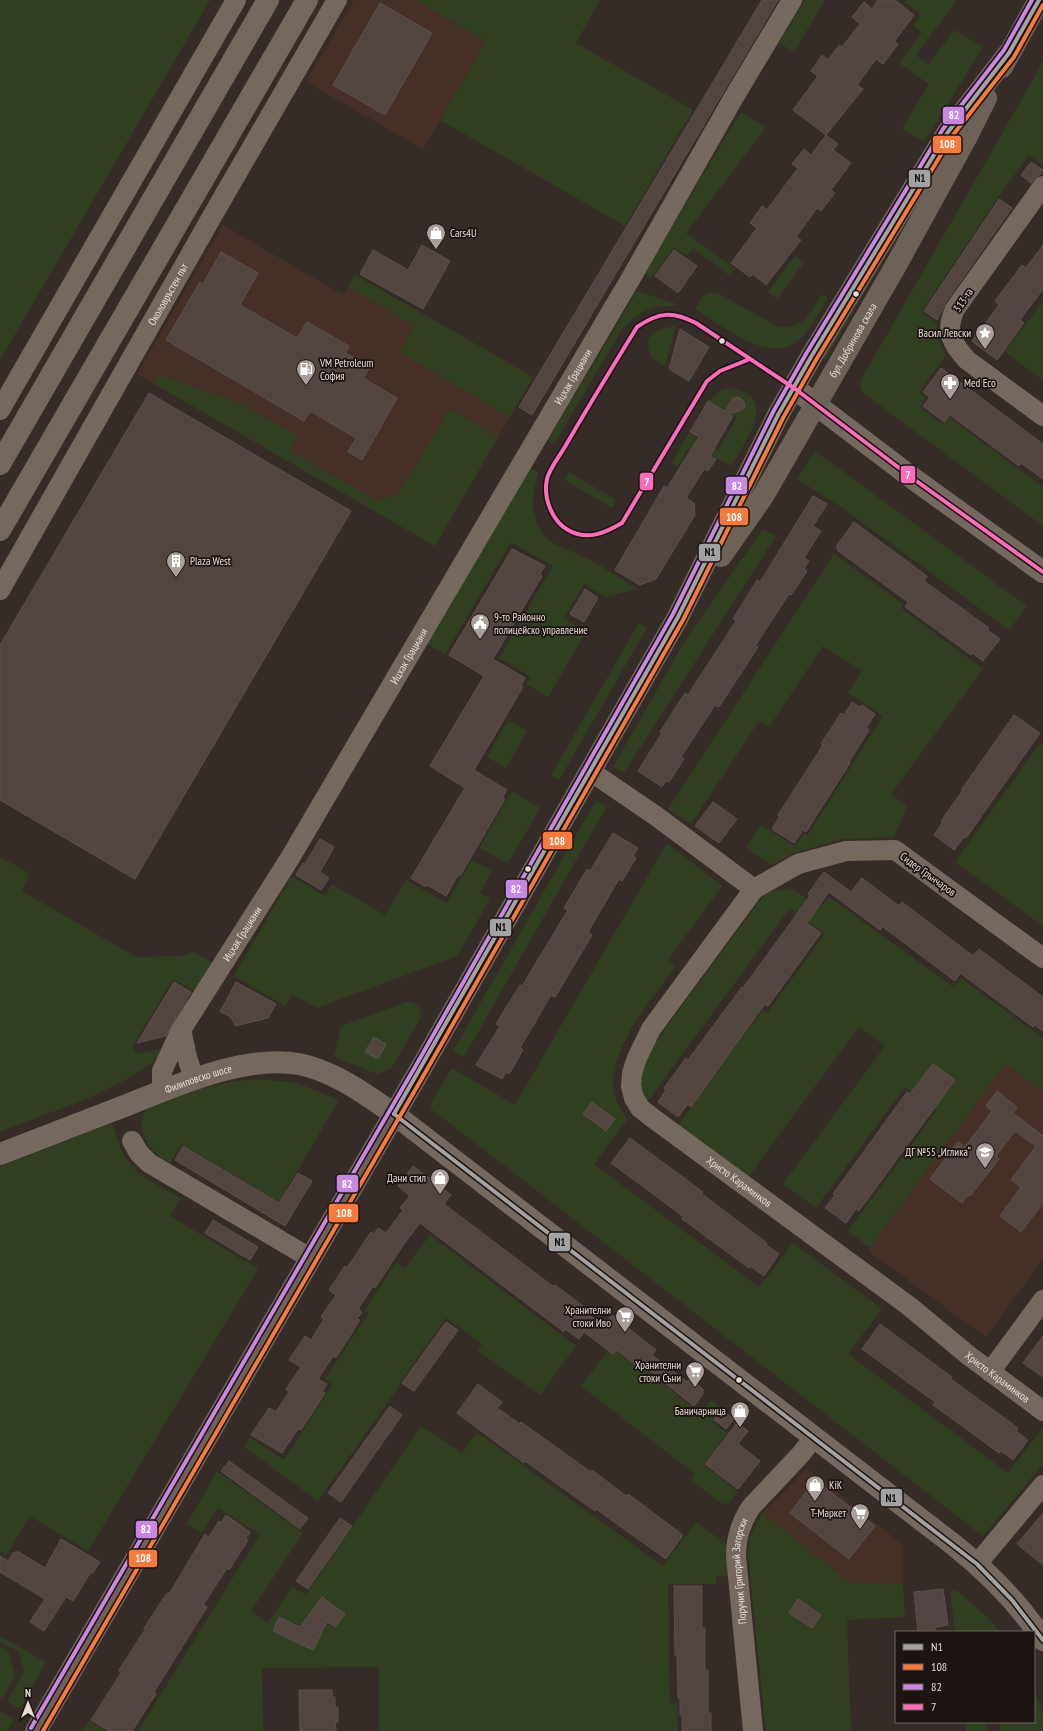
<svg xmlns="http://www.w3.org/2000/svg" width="1043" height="1731" font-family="'PT Sans Narrow',sans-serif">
<rect width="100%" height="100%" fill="#352c28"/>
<g fill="#462f27">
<polygon points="354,0 415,0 486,41 423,149 306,82"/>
<polygon points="223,225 343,295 355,275 533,377 435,546 137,374"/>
<polygon points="1005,1063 1043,1091 1043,1259 986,1337 868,1251"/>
<polygon points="807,1469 903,1545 903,1584 851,1583 762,1513"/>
</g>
<g fill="#313f21">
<polygon points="0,0 210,0 0,360"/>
<polygon points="415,0 600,0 576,43 693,110 625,226 440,120 486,41"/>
<polygon points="805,0 825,0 794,52 779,43"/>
<polygon points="907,0 957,0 916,55 928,65 954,30 983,47 924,142 902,129 929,84 899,63 922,32 913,26 921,14 906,3"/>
<path d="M1043 62V165L1029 155 999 196 921 312 937 323C935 335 939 345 946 355L919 392 926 397 920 407 943 424 949 417 1043 487V526L863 393 860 386 862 378Z"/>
<polygon points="741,112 766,127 686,233 735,269 730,276 693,248 686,256 674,247 651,278 644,273"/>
<polygon points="925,189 825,360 818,355"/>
<polygon points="795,256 804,263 777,299 768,292"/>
<polygon points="355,275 533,377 510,417 399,352 415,326 348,287"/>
<path d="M637 291 677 304 676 306C652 305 636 312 621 331L554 444 548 440Z"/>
<path d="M709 293H716L723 296 776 326C802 332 810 313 822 294L828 298C820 311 812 327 801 338 772 368 721 325 695 309L703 296Z"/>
<polygon points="1043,301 1043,380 1005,352"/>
<path d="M676 326 665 366 652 358C641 334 656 329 676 326Z"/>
<polygon points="160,375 240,403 298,436 290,451 376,500 399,494 449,409 498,437 435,546 154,384"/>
<path d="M729 388C781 394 745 443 731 466L697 447 694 452 687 449 677 467 672 463 689 433 718 450 737 417 709 401 721 390Z"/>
<polygon points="815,451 1027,606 1009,630 841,507 797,479"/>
<path d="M529 467 539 473C529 498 530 529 555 544 562 549 570 550 577 554 598 563 618 577 638 589L606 597 584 584 564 618 586 632 548 697 526 684 531 677 499 658 553 566 511 542 445 654 426 643Z"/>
<polygon points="569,472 616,500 612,508 565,480"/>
<polygon points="763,529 776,536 624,773 613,767 686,639"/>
<polygon points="834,554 903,604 901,608 983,669 891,794 907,806 894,837 844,839 794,853 772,865 746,848 761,825 795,846 804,833 808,835 883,716 848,693 862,671 823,646 769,727 759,721 691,824 668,809"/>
<polygon points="639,623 647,628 559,780 551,775"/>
<polygon points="508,720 527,731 506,768 487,757"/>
<polygon points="1040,743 1043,745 1043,926 955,862"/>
<polygon points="512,791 540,808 508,864 479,848"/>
<polygon points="596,800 607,806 464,1057 453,1051"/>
<path d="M667 843 722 886 668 960 676 966C653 998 612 1044 613 1086 614 1099 621 1109 627 1120L594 1164 759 1287 793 1243 882 1309 848 1354 1008 1473 1043 1428V1464L983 1536 431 1109V1102L452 1068 515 1105Z"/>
<polygon points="0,857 29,873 22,891 136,957 181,956 194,952 215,964 196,992 173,979 133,1045 136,1054 164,1048 152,1063 127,1079 91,1097 0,1132"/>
<polygon points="472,860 492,871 480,893 490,899 457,956 317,1008 292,994 285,1006 234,976 292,876 325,896 332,884 385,915 406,880 447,903"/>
<polygon points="792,888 820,908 829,897 953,987 961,978 1043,1038 1043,1091 1005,1064 870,1248 848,1231 937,1110 905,1087 816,1208 783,1184 885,1046 859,1027 748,1177 678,1125 763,1010 767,1013 825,934 790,908 647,1102 640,1093 640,1063 766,892"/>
<path d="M407 1002C416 1002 421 1008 421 1017L394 1064 390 1069 377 1074 334 1057 341 1026Z"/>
<path d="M258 1079 297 1083 339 1100 279 1202 182 1144 170 1163C149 1151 144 1143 141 1119L148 1108 199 1089 237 1081Z"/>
<polygon points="112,1123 123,1155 140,1175 181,1198 170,1216 258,1269 88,1551 30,1516 6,1556 0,1552 0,1166"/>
<polygon points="430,1235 576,1346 540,1395 478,1351 482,1344 446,1318 399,1384 400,1385 318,1501 244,1447 250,1438 284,1460 333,1384 325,1379 369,1313 365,1310 396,1262 405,1268"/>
<polygon points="611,1347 639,1368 641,1366 677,1394 676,1395 701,1413 711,1400 721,1409 712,1422 727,1433 703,1464 738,1491 728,1504 721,1503 691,1480 695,1474 581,1386"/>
<polygon points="421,1426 462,1453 477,1432 663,1566 696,1522 729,1546 731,1576 716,1577 716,1584 668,1584 670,1703 677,1703 678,1731 379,1731 379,1667 262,1668 263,1731 138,1731 260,1534 218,1508 202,1533 187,1524 217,1471 303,1533 251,1611 268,1623 292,1587 306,1595"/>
<polygon points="762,1513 851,1583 903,1584 905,1617 847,1620 851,1731 766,1731 748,1555 750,1536"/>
<polygon points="956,1590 987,1617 1000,1632 955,1632 950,1591"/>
<polygon points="0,1636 46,1662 20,1709 7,1702 24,1672 19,1652 0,1642"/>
<polygon points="0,1646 8,1651 15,1676 2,1699 0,1698"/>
<polygon points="1034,1691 1043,1712 1043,1731 1000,1731 999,1722 1034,1722"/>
<polygon points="0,1711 14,1719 7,1731 0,1731"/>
<polygon points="89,1721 106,1731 84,1731 83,1730"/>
<polygon points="965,1722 991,1722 986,1723 987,1731 966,1731"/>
</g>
<g fill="#52453f" stroke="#5a514d">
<polygon points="762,0 778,0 532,415 519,407"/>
<polygon points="878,0 895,0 914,15 894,42 898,44 883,64 876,59 857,85 863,89 826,135 793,110 818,76 811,71 822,55 828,60 839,45 842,47 860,24 852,17 864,2 872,9"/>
<polygon points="380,3 432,33 385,115 333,85"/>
<polygon points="826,135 838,144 833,150 851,163 831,190 835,193 821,211 817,208 796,237 801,240 766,285 753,274 750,277 731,263 757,228 750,223 762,206 767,210 798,168 792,164 804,149 811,155"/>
<polygon points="1031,162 1043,170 1040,175 1031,183 1021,175"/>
<polygon points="999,199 1012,208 946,302 937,320 924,311"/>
<polygon points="422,245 450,261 423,309 360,274 373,250 408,270"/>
<polygon points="1043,245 1043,289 1020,320 1024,323 997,360 972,341 999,305 995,301 1022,265 1026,268"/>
<polygon points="674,250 697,266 678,293 655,276"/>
<polygon points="221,252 258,273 240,305 297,338 307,322 349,346 345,353 370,367 363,378 397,398 362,460 348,452 356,438 310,411 304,421 166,340 200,282 203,284"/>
<polygon points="680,329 709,347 689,381 669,369"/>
<polygon points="941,368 1043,444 1043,479 1021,463 1019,466 950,415 944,422 923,406 930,397 923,392"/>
<polygon points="149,393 351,511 135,879 0,800 0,645"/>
<polygon points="738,397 743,400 745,406 742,410 729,414 733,416 710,456 716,459 708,471 704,469 686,498 694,503 695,515 656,579 640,585 615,570 664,486 667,488 699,437 690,432 708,401 725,411 733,398"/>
<polygon points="813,496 827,504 813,526 821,531 804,558 809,561 804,569 807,571 791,595 789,594 755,646 758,647 719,707 715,705 681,757 684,759 669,782 666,780 662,787 638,771 662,733 660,732 685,693 688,695 736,621 733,619 757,580 760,582"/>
<polygon points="854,522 927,576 924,581 989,628 987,630 1000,639 983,661 972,653 971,655 905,607 908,602 837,550 837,545"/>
<polygon points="512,549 545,566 540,574 542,576 493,659 525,678 521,686 523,687 474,770 507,790 502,798 505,799 460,876 458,875 446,896 427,885 426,887 411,878 465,788 430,766 484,676 449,655"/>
<polygon points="585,589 598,598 584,622 570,614"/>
<polygon points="852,702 860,707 862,705 875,714 866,728 869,730 849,762 850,763 806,832 803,830 794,843 772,829 780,816 778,815 823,745 821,744 841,713 844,715"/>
<polygon points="1014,715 1040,733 966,838 964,837 954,850 934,835 943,822 941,821 963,790 962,789"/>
<polygon points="713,802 737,819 719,843 695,826"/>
<polygon points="613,833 638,848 633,856 636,858 622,881 619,879 588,932 592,935 555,997 551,995 520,1048 523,1050 509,1074 506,1072 502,1079 476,1065 500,1026 496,1024 520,985 522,986 568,910 564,908 587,869 590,871"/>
<polygon points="320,839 334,847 320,872 329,878 321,890 296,875 303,863 305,864"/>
<polygon points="824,872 851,892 862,878 899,906 902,902 973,956 979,949 1043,997 1043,1031 1035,1025 1033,1027 960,973 955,981 883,927 880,930 829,892 807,923 821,933 768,1006 765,1004 691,1107 688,1104 678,1117 658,1102 666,1090 664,1088 686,1058 688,1060 742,987 743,988 810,896 808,894"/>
<polygon points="174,982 191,992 166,1036 137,1043"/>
<polygon points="236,982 276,1004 268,1018 235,1026 231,1017 220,1012"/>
<polygon points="374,1037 386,1044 378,1059 365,1052"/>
<polygon points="933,1064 955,1080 859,1211 856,1209 846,1223 825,1208 835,1195 833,1194 907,1092 910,1094"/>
<polygon points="997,1091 1017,1107 1013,1113 1043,1136 1043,1203 1021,1232 1000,1216 1021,1187 1011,1180 1036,1146 1015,1131 996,1156 999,1159 970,1196 968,1195 962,1203 930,1179 958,1142 965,1147 992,1111 986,1106"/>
<polygon points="592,1102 615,1119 606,1131 583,1114"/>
<polygon points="630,1138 703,1192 702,1194 767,1243 765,1244 779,1254 764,1276 750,1266 749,1268 682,1219 684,1217 611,1163"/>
<polygon points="183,1146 279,1203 298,1173 312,1181 285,1226 175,1160"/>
<polygon points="413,1166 451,1195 444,1204 554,1287 555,1285 583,1306 581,1309 603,1325 612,1315 656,1350 652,1355 687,1382 690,1378 703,1389 703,1394 694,1406 641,1364 638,1367 617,1350 613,1354 584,1332 579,1339 565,1329 564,1332 420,1223 404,1244 375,1288 373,1286 358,1309 362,1312 357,1319 360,1320 336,1358 333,1356 318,1379 327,1384 322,1391 325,1393 301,1430 298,1429 282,1453 251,1435 269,1408 276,1412 289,1392 286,1389 301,1367 289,1360 305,1336 311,1340 324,1319 321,1317 336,1295 329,1290 345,1266 347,1268 371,1232 374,1234 378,1228 386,1233 403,1210 400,1208 410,1196 398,1186"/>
<polygon points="213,1220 258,1247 250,1260 205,1233"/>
<polygon points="446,1322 458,1330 414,1391 402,1383"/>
<polygon points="880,1324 952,1377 951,1379 1018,1428 1016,1431 1028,1440 1013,1460 1001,1451 999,1453 969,1431 933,1405 935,1402 862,1349"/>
<polygon points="1043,1336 1043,1377 1023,1363"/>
<polygon points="478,1384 502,1402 497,1408 520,1424 521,1422 591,1472 592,1470 626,1496 628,1494 683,1535 666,1559 596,1509 595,1511 525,1461 524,1463 457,1413"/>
<polygon points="390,1406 402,1415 341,1502 328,1493"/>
<polygon points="722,1410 734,1419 726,1429 714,1420"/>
<polygon points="737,1423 748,1431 738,1444 760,1461 738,1489 705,1464"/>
<polygon points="229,1461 308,1518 300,1529 221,1471"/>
<polygon points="815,1480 875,1526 849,1559 790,1513"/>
<polygon points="1043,1513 1043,1565 1017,1544"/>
<polygon points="226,1515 250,1532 246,1538 248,1540 229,1570 227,1568 203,1605 207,1607 154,1692 156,1694 132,1731 109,1731 91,1720 121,1673 119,1670 146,1628 144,1628 167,1593 169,1594 205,1534 209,1537 219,1521 221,1523"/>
<polygon points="340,1518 352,1526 308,1589 296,1581"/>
<polygon points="61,1539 100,1562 93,1573 91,1572 73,1601 66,1597 44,1631 30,1622 45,1599 0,1572 0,1556 8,1561 14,1552 19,1552 45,1568"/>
<polygon points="674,1586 702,1586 702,1628 705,1628 705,1670 708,1670 708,1713 711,1713 711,1731 682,1731 682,1715 680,1715 680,1698 678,1698 677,1655 675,1655"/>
<polygon points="943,1589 948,1625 935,1627 936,1632 918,1632 914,1592"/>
<polygon points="322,1597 345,1614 335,1627 327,1621 313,1650 273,1631 279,1617 300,1627"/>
<polygon points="798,1599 821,1615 812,1628 789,1613"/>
<polygon points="299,1690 332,1690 332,1697 335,1697 335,1707 338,1707 338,1722 335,1722 336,1731 300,1731"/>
</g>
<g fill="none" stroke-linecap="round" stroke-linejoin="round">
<g stroke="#75685f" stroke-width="20">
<path d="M1043 186 955 309C945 330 951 343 967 360L1043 416"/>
<polyline points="0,410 236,0"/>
<path id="s1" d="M0 590 214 213 337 0"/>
<polyline points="590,771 656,816 754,889"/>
<path id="s2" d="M1043 958 895 850 846 851 798 864 754 889 651 1029 637 1058 632 1073 631 1086 634 1098 640 1108 650 1116 909 1306 968 1355 1043 1411"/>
<polyline points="181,1030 187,1057 194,1079"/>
<path id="s3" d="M166 1090 162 1081V1071L181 1030 290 858 631 278 734 97 792 0"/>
<polyline points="132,1141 139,1153 149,1163 310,1258"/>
<polyline points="990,1372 1043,1300"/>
<polyline points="977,1564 1043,1485"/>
<path id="s4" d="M753 1731 736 1556C736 1537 741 1522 751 1507L801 1454 814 1437"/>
</g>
<g stroke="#75685f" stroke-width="22">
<polyline points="794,388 915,480 1043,572"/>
<path id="s5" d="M0 1154C42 1138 85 1121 127 1105 176 1086 245 1054 299 1064 334 1071 365 1094 394 1114L954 1545C989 1573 1019 1603 1043 1640"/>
</g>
<g stroke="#6e6158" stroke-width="22">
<polyline points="1002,67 1039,0"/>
<path id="s6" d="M721 556 763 496 895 267 966 138 986 98"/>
<polyline points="36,1731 420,1070 678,617 778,415 811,357 948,132 1009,53"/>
</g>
<g stroke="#74685e" stroke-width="22">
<polyline points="0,464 268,0"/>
<polyline points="0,530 307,0"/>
</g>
<g stroke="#1c1411" stroke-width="7">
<g id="bus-1">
<polyline points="394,1114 678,617 778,415 811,357 948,132 1009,53 1039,0"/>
<polyline points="394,1114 977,1564 1012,1600 1043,1640"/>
</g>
</g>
<g stroke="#1c1411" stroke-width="7">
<polyline id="bus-2" points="43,1731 425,1073 683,620 783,418 816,360 953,135 1014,57 1043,5"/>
</g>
<g stroke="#1c1411" stroke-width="7">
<polyline id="bus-3" points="31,1728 415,1067 673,614 773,412 806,354 943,129 1004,50 1032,0"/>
</g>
<g stroke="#1c1411" stroke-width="7">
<path id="bus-4" d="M750 359 720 371 707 381 622 523C605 533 587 541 568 530 552 521 543 498 547 479 549 469 561 454 566 445 589 405 613 366 637 327 659 312 672 311 696 323L794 388 915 480 1043 572"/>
</g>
<use href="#bus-1" stroke="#a2a2a2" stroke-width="4"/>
<use href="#bus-2" stroke="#f6793e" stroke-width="4"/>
<use href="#bus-3" stroke="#c787e3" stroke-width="4"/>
<use href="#bus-4" stroke="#fb6dba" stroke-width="4"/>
</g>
<defs>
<g id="shop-pin" transform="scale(1)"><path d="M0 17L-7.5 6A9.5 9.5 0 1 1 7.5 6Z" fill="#a99e99" stroke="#1c1411"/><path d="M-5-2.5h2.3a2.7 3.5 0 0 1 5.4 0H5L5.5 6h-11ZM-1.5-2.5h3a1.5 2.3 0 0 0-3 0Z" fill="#fff"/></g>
<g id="sight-pin" transform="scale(1)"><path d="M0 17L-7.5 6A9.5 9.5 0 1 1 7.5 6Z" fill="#a99e99" stroke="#1c1411"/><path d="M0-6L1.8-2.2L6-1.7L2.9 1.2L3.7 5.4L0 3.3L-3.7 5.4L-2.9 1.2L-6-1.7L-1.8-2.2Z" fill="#fff"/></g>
<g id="fuel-pin" transform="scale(1)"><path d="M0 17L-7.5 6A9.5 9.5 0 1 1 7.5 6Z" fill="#a99e99" stroke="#1c1411"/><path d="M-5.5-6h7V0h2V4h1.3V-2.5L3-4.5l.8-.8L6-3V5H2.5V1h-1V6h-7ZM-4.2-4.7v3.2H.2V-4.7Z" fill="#fff"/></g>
<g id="pharmacy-pin" transform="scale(1)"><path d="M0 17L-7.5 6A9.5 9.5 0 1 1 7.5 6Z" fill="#a99e99" stroke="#1c1411"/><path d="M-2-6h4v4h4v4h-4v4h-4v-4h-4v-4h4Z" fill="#fff"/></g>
<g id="building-pin" transform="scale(1)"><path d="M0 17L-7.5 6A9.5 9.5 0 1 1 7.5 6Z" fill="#a99e99" stroke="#1c1411"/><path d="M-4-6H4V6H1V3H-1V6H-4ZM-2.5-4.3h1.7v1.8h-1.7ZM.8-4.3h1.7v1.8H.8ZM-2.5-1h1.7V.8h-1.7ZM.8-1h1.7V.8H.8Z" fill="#fff"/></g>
<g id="civic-pin" transform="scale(1)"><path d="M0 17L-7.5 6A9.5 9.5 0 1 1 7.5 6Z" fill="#a99e99" stroke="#1c1411"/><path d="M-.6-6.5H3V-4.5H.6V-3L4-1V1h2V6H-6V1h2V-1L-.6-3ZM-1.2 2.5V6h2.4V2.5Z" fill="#fff"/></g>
<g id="school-pin" transform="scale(1)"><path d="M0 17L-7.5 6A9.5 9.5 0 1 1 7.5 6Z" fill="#a99e99" stroke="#1c1411"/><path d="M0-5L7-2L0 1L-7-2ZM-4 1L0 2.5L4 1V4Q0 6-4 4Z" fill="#fff"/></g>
<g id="supermarket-pin" transform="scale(1)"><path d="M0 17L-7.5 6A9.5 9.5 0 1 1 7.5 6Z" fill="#a99e99" stroke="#1c1411"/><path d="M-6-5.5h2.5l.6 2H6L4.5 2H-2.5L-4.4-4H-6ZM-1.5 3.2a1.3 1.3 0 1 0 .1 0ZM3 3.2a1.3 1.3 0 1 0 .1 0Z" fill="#fff"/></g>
</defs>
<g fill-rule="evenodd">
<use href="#shop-pin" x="436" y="233"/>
<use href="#sight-pin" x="985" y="333"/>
<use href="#fuel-pin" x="306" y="369"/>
<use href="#pharmacy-pin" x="950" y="383"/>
<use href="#building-pin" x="176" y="561"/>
<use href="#civic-pin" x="480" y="623"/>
<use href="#school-pin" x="985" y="1152"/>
<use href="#shop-pin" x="440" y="1178"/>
<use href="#supermarket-pin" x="625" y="1316"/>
<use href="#supermarket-pin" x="695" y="1371"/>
<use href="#shop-pin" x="740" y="1411"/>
<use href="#shop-pin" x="815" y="1485"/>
<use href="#supermarket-pin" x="860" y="1513"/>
</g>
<g fill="#e7dbd6" stroke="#1c1411" stroke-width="1.5">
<circle cx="856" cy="294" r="3.5"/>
<circle cx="722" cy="341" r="3.5"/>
<circle cx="528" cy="869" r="3.5"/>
<circle cx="739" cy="1380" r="3.5"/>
</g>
<g text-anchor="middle" stroke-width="3.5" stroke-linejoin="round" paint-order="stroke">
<g font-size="11" fill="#e7dbd6" stroke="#1c1411" text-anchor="end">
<text x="450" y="237" text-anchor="start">Cars4U</text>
<text x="971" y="337">Васил Левски</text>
<text x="320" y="367" text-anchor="start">VM Petroleum<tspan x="320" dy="13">София</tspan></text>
<text x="964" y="387" text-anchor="start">Med Eco</text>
<text x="190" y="565" text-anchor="start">Plaza West</text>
<text x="494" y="621" text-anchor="start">9-то Районно<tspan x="494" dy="13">полицейско управление</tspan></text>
<text x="971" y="1156">ДГ №55 „Иглика“</text>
<text x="426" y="1182">Дани стил</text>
<text x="611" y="1314">Хранителни<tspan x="611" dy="13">стоки Иво</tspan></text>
<text x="681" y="1369">Хранителни<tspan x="681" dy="13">стоки Съни</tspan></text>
<text x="726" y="1415">Баничарница</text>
<text x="829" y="1489" text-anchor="start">KiK</text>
<text x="846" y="1517">Т-Маркет</text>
</g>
<g font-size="11" fill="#e7dbd6" stroke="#1c1411">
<text dy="4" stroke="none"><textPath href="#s1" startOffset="340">Околовръстен път</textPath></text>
<text transform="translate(963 300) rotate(-56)" y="4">313-та</text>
<text dy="4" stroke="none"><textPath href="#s6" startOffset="253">бул. Добринова скала</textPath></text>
<text dy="4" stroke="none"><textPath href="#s3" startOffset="827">Ицхак Грациани</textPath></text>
<text dy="4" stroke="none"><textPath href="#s3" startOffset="503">Ицхак Грациани</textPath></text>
<text transform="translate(928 874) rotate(36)" y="4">Сидер Грънчаров</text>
<text dy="4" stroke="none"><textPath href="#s3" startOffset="179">Ицхак Грациани</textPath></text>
<text dy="4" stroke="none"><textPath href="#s5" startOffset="212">Филиповско шосе</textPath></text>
<text dy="4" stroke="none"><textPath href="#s2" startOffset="715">Христо Караминков</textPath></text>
<text dy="4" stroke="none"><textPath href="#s2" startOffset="1039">Христо Караминков</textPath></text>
<text dy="4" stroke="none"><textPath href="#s4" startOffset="161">Поручик Григорий Загорски</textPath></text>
</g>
</g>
<g stroke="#1c1411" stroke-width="1.5">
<rect x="942" y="106" width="23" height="19" rx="4" fill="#c787e3"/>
<rect x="932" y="135" width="30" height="19" rx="4" fill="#f6793e"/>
<rect x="908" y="169" width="23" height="19" rx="4" fill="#a2a2a2"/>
<rect x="900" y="465" width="16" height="19" rx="4" fill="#fb6dba"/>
<rect x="639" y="472" width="15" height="19" rx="4" fill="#fb6dba"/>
<rect x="725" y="476" width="23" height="19" rx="4" fill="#c787e3"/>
<rect x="719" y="507" width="30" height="19" rx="4" fill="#f6793e"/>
<rect x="698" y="543" width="23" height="19" rx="4" fill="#a2a2a2"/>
<rect x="542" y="831" width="31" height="19" rx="4" fill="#f6793e"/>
<rect x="505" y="879" width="23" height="20" rx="4" fill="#c787e3"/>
<rect x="489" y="918" width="23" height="19" rx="4" fill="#a2a2a2"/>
<rect x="336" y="1174" width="23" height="19" rx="4" fill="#c787e3"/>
<rect x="328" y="1203" width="31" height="20" rx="4" fill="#f6793e"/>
<rect x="548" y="1232" width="23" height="20" rx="4" fill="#a2a2a2"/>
<rect x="880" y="1488" width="23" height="19" rx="4" fill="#a2a2a2"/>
<rect x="135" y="1520" width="23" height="19" rx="4" fill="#c787e3"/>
<rect x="128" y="1549" width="30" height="19" rx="4" fill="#f6793e"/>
</g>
<g font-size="11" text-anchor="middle" font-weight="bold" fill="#fff">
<text x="954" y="119">82</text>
<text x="947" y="148">108</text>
<text x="908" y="479">7</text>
<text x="647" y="486">7</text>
<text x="737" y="490">82</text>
<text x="734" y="521">108</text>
<text x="557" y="845">108</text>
<text x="516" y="893">82</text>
<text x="347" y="1188">82</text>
<text x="344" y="1217">108</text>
<text x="146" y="1533">82</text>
<text x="143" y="1562">108</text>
</g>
<g font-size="11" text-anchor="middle" font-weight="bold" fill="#111">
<text x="920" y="182">N1</text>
<text x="710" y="556">N1</text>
<text x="501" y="931">N1</text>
<text x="560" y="1246">N1</text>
<text x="891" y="1502">N1</text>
</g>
<rect x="895" y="1631" width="140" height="92" fill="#1c1411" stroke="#6d6460"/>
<rect x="903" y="1644" width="20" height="6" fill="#a2a2a2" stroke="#6d6460"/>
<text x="931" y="1651" font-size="12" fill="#e7dbd6">N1</text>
<rect x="903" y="1664" width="20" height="6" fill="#f6793e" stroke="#6d6460"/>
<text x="931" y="1671" font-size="12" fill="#e7dbd6">108</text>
<rect x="903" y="1684" width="20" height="6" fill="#c787e3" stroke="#6d6460"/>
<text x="931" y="1691" font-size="12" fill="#e7dbd6">82</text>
<rect x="903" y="1704" width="20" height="6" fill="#fb6dba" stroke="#6d6460"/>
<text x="931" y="1711" font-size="12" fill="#e7dbd6">7</text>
<g transform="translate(28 1703)" stroke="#1c1411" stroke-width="3" paint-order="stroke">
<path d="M0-3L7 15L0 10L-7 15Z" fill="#e7dbd6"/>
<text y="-6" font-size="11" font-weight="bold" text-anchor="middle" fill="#e7dbd6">N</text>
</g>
</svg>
